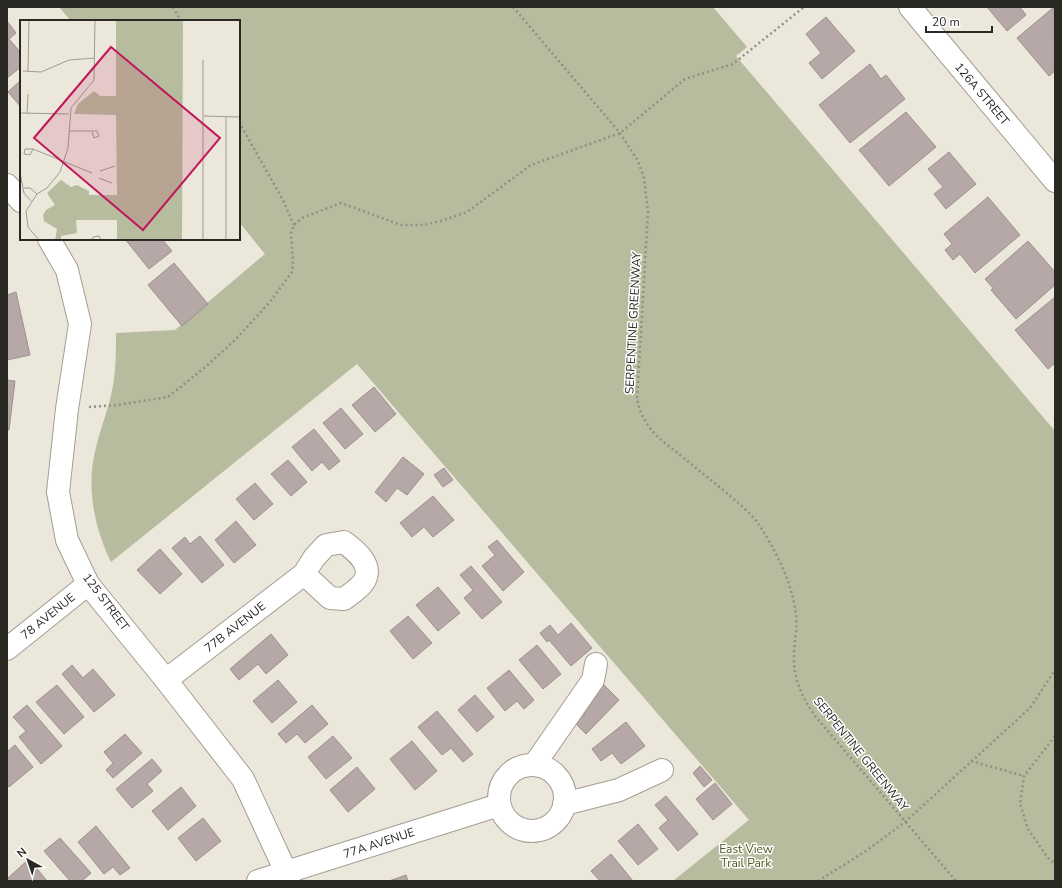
<svg xmlns="http://www.w3.org/2000/svg" width="1062" height="888" font-family="'Nunito Sans',sans-serif">
<rect width="100%" height="100%" fill="#ebe7db"/>
<path fill="#b6bc9d" d="M59 7H713L747 47 736 56 1055 431V881H673L749 820 357 364 111 562C95 529 86 489 95 452 99 432 108 411 112 391 116 372 116 352 116 333L175 330 265 254 239 222V21H71Z"/>
<g fill="#b6a8a6" stroke="#9e908e">
<polygon points="987,7 1020,7 1026,15 1007,31"/>
<polygon points="1054,7 1055,71 1049,76 1017,38"/>
<polygon points="826,17 855,51 822,79 809,63 821,53 806,34"/>
<polygon points="7,21 16,33 9,39 21,53 21,67 7,78"/>
<polygon points="870,64 881,79 886,75 905,99 850,143 819,105"/>
<polygon points="21,80 21,107 8,92"/>
<polygon points="906,112 936,147 889,186 859,150"/>
<polygon points="949,152 976,184 946,209 934,194 943,187 928,169"/>
<polygon points="988,197 1020,235 975,273 960,254 953,260 945,250 952,244 944,234"/>
<polygon points="125,239 162,239 172,251 149,269"/>
<polygon points="1028,241 1055,272 1055,285 1016,319 991,290 993,288 985,279"/>
<polygon points="174,263 208,304 182,326 148,285"/>
<polygon points="16,292 30,355 7,360 7,295"/>
<polygon points="1055,297 1055,363 1048,369 1015,330"/>
<polygon points="7,380 15,381 9,430 7,430"/>
<polygon points="374,387 396,414 375,432 352,405"/>
<polygon points="341,408 363,434 345,449 323,423"/>
<polygon points="314,429 340,461 329,470 322,462 312,471 292,447"/>
<polygon points="403,457 424,474 407,495 397,488 386,502 375,492"/>
<polygon points="288,460 307,482 291,496 271,474"/>
<polygon points="444,468 453,480 443,487 434,475"/>
<polygon points="255,483 273,504 254,520 236,499"/>
<polygon points="433,496 454,520 433,537 424,527 412,537 400,523"/>
<polygon points="236,521 256,545 234,563 215,540"/>
<polygon points="200,536 224,565 202,583 172,548 185,537 190,544"/>
<polygon points="497,540 524,572 503,591 482,566 495,555 488,547"/>
<polygon points="160,549 182,574 160,594 137,570"/>
<polygon points="471,566 502,602 482,619 464,598 473,590 460,575"/>
<polygon points="438,587 460,613 438,631 416,605"/>
<polygon points="408,616 432,643 413,659 390,631"/>
<polygon points="571,623 592,648 571,666 549,640 547,642 540,633 550,625 558,635"/>
<polygon points="271,634 288,655 266,674 258,664 239,680 230,669"/>
<polygon points="537,645 561,674 543,689 519,660"/>
<polygon points="72,665 83,678 93,669 115,695 94,712 62,674"/>
<polygon points="509,670 534,700 524,709 517,701 505,711 487,688"/>
<polygon points="278,680 297,702 272,723 253,701"/>
<polygon points="603,684 619,700 586,734 575,723 585,714 579,708"/>
<polygon points="57,685 84,717 64,734 36,702"/>
<polygon points="475,695 494,717 477,732 458,710"/>
<polygon points="27,705 62,746 41,764 19,737 26,731 13,717"/>
<polygon points="312,705 328,724 305,743 297,734 286,743 278,734"/>
<polygon points="437,711 473,754 463,762 451,748 442,755 418,727"/>
<polygon points="626,722 645,746 621,764 612,753 601,761 592,749"/>
<polygon points="125,734 142,753 113,778 106,770 113,763 104,752"/>
<polygon points="333,736 352,758 326,779 308,757"/>
<polygon points="412,741 437,771 415,790 390,759"/>
<polygon points="15,745 33,767 9,787 7,784 7,752"/>
<polygon points="152,759 162,771 147,784 153,791 132,808 116,789"/>
<polygon points="700,766 712,780 704,787 693,773"/>
<polygon points="357,767 375,789 348,812 330,790"/>
<polygon points="715,783 732,804 713,820 696,799"/>
<polygon points="181,787 196,806 168,830 152,811"/>
<polygon points="666,796 698,834 678,851 659,828 668,820 655,805"/>
<polygon points="203,818 221,841 196,861 178,838"/>
<polygon points="638,824 658,849 638,865 618,841"/>
<polygon points="96,826 130,868 120,875 113,867 104,874 78,842"/>
<polygon points="60,838 91,873 82,881 70,881 44,851"/>
<polygon points="611,854 633,881 600,881 591,871"/>
<polygon points="29,859 47,881 10,881 8,878"/>
<polygon points="406,875 408,881 389,881"/>
</g>
<g fill="none" stroke-linecap="round" stroke-linejoin="round">
<g stroke="#a29e93" stroke-width="24">
<g id="minor">
<polyline points="910,7 1055,181"/>
<polyline points="7,185 21,201"/>
<polyline points="49,239 67,270 80,324 67,409 58,492 67,540 88,584 166,680 243,779 286,872 289,881"/>
<polyline points="7,649 88,584"/>
<path d="M166 680 304 574 314 558 326 545 344 542C354 550 371 562 366 577 364 585 351 594 344 599L330 598 304 574"/>
<polyline points="534,765 593,680 596,664"/>
<circle cx="532" cy="798" r="33"/>
<polyline points="564,804 619,790 662,770"/>
<polyline points="258,881 499,805"/>
</g>
</g>
<g stroke="#928f86" stroke-width="2.5" stroke-dasharray="2 3" stroke-linecap="butt">
<polyline points="173,7 181,21"/>
<path d="M513 7 620 133 638 161 644 178 648 212 637 399C639 407 641 415 646 422 654 436 668 445 680 455 699 471 718 485 737 502 744 508 752 515 758 523 775 549 793 584 796 615 798 630 793 647 794 663 795 683 804 700 815 716L956 881"/>
<polyline points="239,122 283,200 294,225"/>
<polyline points="89,407 118,405 168,397 203,369 236,339 269,303 292,272 293,262 291,233 294,225 302,218 341,203 401,225 423,225 441,221 467,212 531,165 620,133 685,79 733,64 804,7"/>
<polyline points="1055,736 1024,776 1020,804 1028,829 1048,858 1055,864"/>
<polyline points="971,761 1024,776"/>
<polyline points="818,881 866,851 905,822 1030,708 1055,670"/>
</g>
<use href="#minor" stroke="#fff" stroke-width="22"/>
</g>
<g text-anchor="middle" stroke-width="3" stroke-linejoin="round" paint-order="stroke">
<g font-size="12" fill="#2a2823" stroke="#fff">
<text transform="translate(982 94) rotate(50)" y="4">126A STREET</text>
<text transform="translate(633 323) rotate(-87)" y="4">SERPENTINE GREENWAY</text>
<text transform="translate(106 602) rotate(53)" y="4">125 STREET</text>
<text transform="translate(48 616) rotate(-39)" y="4">78 AVENUE</text>
<text transform="translate(235 627) rotate(-38)" y="4">77B AVENUE</text>
<text transform="translate(861 754) rotate(51)" y="4">SERPENTINE GREENWAY</text>
<text transform="translate(379 843) rotate(-18)" y="4">77A AVENUE</text>
</g>
<g font-size="12" fill="#4d561b" stroke="#fff">
<text x="746" y="853">East View<tspan x="746" dy="14">Trail Park</tspan></text>
</g>
</g>
<g transform="translate(20 20)">
<rect width="220" height="220" fill="#ebe7db"/>
<path d="M96 0H163L162 220H97V200H56L57 213 41 216V220H35L37 209 24 201 23 195 26 190 35 185 27 173 41 160 51 167 57 165 69 171V175H97L96 95 54 94 58 84 74 71 80 76H96Z" fill="#b6bc9d"/>
<path fill="none" stroke="#9e9b91" stroke-width="1" d="M183 40V220M3 51 21 52 49 40 75 38M8 51 9 0M0 93 49 94M7 93 8 74M184 96 220 97M206 97V220M49 111H77L79 116 74 118 72 112M13 129 10 135 4 134 5 129H13L72 153M80 151 95 146M0 153 4 173 11 181M79 158 92 163M4 168H10L17 174M19 220 8 207 6 191 17 174 27 168 40 152 48 128 51 88 74 60 75 0M72 220 73 217 79 216 81 220"/>
<path fill="#c2185b" fill-opacity="0.15" stroke="#c2185b" stroke-width="2" d="M91 27 200 118 123 210 14 118Z"/>
<rect width="220" height="220" fill="none" stroke="#2a2823" stroke-width="2"/>
</g>
<rect width="1062" height="888" fill="none" stroke="#2a2823" stroke-width="16"/>
<g transform="translate(28 860) rotate(320)" stroke="#ffffff" stroke-width="3" paint-order="stroke">
<path d="M0-3L7 15L0 10L-7 15Z" fill="#2a2823"/>
<text y="-6" font-size="11" font-weight="bold" text-anchor="middle" fill="#2a2823">N</text>
</g>
<path d="M926 26v6h66v-6" fill="none" stroke="#2a2823" stroke-width="2"/>
<text x="932" y="26" font-size="12" fill="#2a2823" stroke="#ffffff" stroke-width="3" paint-order="stroke">20 m</text>
</svg>
